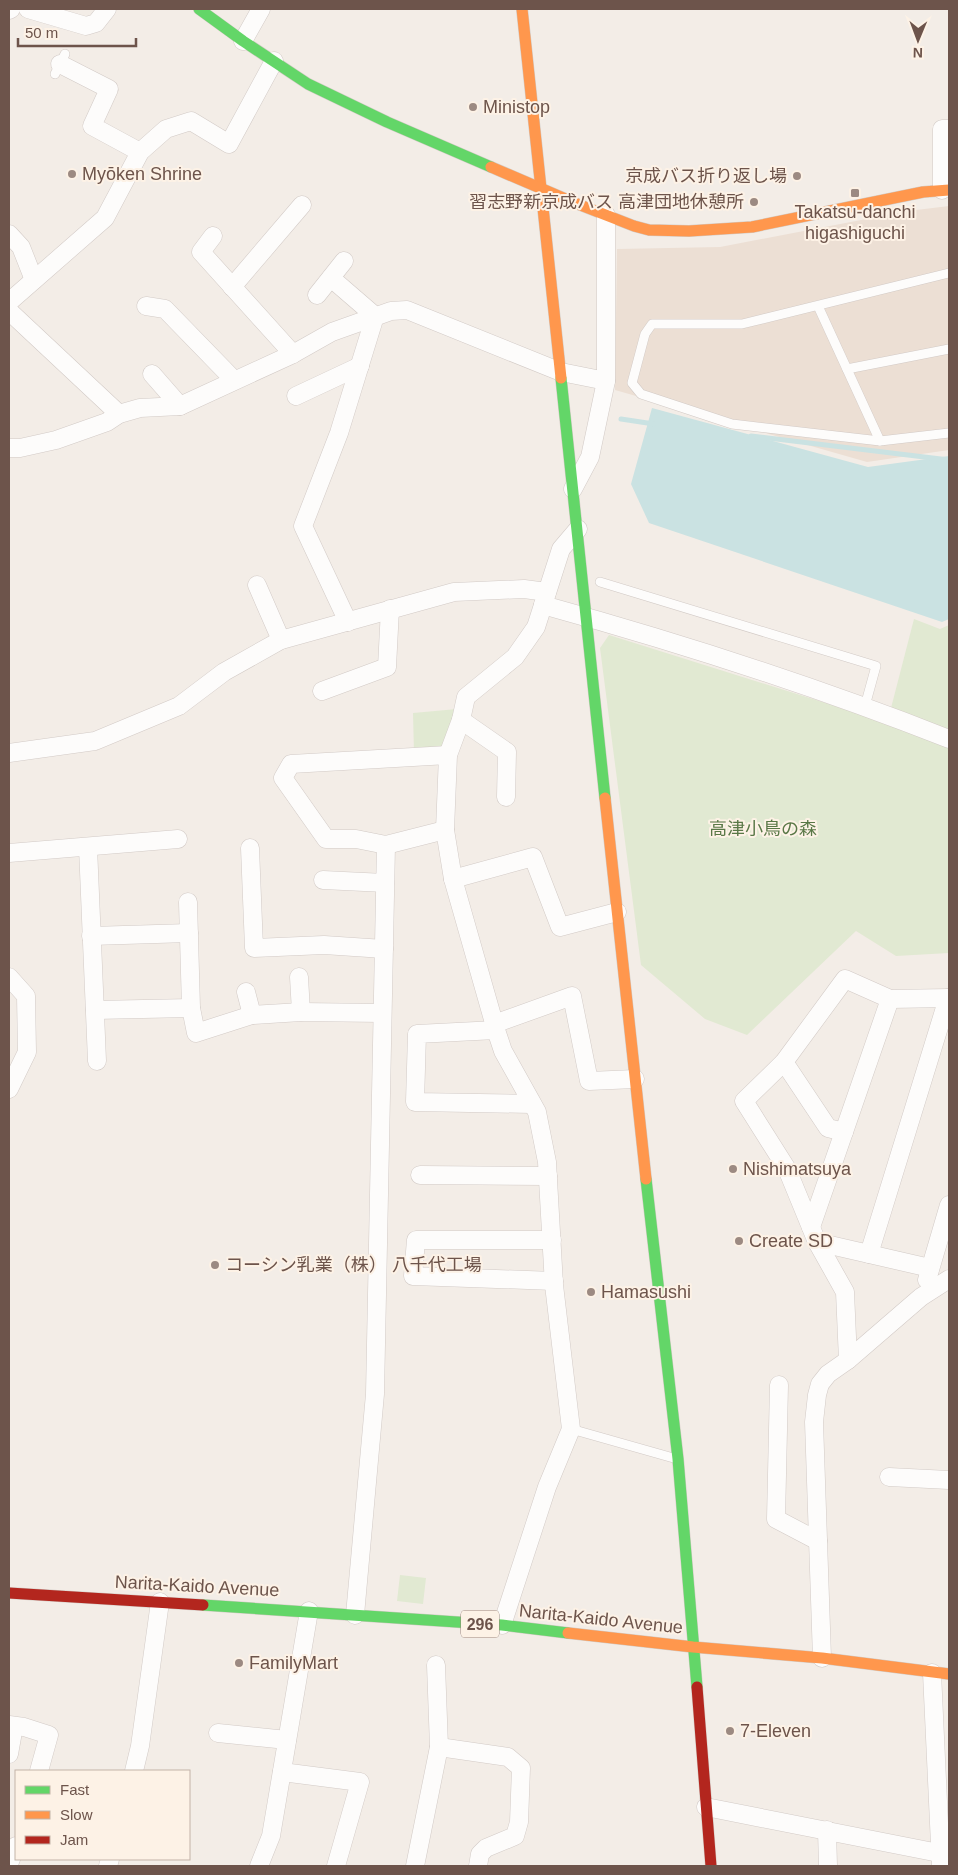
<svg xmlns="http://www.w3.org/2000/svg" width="958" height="1875" font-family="Helvetica,'Noto Sans JP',sans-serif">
<rect width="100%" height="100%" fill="#f3ede7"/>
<polygon fill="#ecdfd4" points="949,206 949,450 867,462 615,390 617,249 720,247 908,211"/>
<g fill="#e1e9d2">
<polygon points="914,619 940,629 949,625 949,733 891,708"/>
<polygon points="609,635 934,737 949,744 949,953 896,956 856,931 747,1035 705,1019 641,965 600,648"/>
<polygon points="457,709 446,753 414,754 413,713"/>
<polygon points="400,1575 426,1578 423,1604 397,1601"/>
</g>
<polygon fill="#cae2e2" points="652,408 868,467 949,456 949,619 942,622 649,523 631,484"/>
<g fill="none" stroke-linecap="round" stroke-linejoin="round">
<g stroke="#cae2e2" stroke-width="5">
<polyline points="621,419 654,424"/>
<polyline points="751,436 949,460"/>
</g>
<g stroke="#d2cac6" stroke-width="10">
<g id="lane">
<polyline points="55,74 65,54"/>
<polyline points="949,273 742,324 652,324 645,334 632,383 641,394 732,424 880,441 949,433"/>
<polyline points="818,306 880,441"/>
<polyline points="847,369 949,349"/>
<polyline points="600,582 876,666 865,706"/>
<polyline points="571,1429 677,1459"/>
</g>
</g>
<g stroke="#d2cac6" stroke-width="19">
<g id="street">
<polyline points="28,9 86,26 96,23 107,9"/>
<polyline points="9,10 11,9"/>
<polyline points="243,41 261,9"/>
<polyline points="60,64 109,89 92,126 140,152"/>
<polyline points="942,190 942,129 949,129"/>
<polyline points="9,234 21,247 34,280"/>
<polyline points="213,236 201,252 293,354"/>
<polyline points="331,278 375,316 339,433 303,526 348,622"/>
<polyline points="232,287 302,205"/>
<polyline points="317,295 344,261"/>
<polyline points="9,302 105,218 140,152 166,129 191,121 229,144 274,61"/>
<polyline points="146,306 165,309 234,380"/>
<polyline points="9,311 119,414"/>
<polyline points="152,374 180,406"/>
<polyline points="296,396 360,366"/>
<polyline points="9,448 20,448 56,440 107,422 119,414 140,408 180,406 293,354 332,332 391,311 407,310 561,372 606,381"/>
<polyline points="573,489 590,457 606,381 606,215"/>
<polyline points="257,585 281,640"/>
<path d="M543 605C681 643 817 687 949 739"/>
<polyline points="322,691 387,667 390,609"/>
<polyline points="461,720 507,752 506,797"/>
<polyline points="9,753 95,741 179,706 224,672 281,640 454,592 524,589 547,592"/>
<polyline points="445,830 386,845 356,839 326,839 283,778 291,764 448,755"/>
<polyline points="88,847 97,1061"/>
<polyline points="250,848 254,948 324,945 384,949"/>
<polyline points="9,853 178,839"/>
<polyline points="453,879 533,857 560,927 617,912"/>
<polyline points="323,880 385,883"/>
<polyline points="188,902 191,1008 196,1033 252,1015 301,1012 382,1013"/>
<polyline points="91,936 189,933"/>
<polyline points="9,977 26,996 27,1052 9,1089"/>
<polyline points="299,977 301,1012"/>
<polyline points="246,992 252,1015"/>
<polyline points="95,1010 191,1008"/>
<polyline points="494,1024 572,996 589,1081 635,1079"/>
<polyline points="496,1030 417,1034 415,1102 532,1104"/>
<polyline points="784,1062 828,1128 844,1132"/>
<polyline points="420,1175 548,1176"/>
<polyline points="811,1227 890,999"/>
<polyline points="552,1240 416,1240 413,1276 554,1281"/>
<polyline points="817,1242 930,1268"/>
<polyline points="869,1254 948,998"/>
<polyline points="927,1280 949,1205"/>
<polyline points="848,1360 845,1292 817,1242 787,1169 744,1101 784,1062 845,979 890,999 949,998"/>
<polyline points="779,1385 776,1519 818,1541"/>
<polyline points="889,1477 949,1480"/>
<polyline points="355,1615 375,1394 386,845"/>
<polyline points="502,1625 547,1487 571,1429 554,1285 547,1162 537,1112 503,1051 496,1030 453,879 445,830 448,755 461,720 466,697 515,657 536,627 561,549 578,529"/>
<polyline points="822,1658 814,1422 817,1395 820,1384 828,1374 848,1360 921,1297 949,1279"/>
<polyline points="932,1673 941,1866"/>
<polyline points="9,1725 24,1727 49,1735 39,1771"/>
<polyline points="218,1733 287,1740"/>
<polyline points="439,1747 508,1757 521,1768 519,1822 515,1836 486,1848 480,1854 478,1866"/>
<polyline points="9,1754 14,1726"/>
<polyline points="134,1771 140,1746 160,1602"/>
<polyline points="282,1772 360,1782 336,1866"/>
<polyline points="706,1807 949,1855"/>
<polyline points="827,1830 828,1866"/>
<polyline points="9,1864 16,1846"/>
<polyline points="108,1866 110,1859"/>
<polyline points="259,1866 271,1836 309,1611"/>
<polyline points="415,1866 439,1747 436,1665"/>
</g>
</g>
<g stroke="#d2cac4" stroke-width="12">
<g id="fast">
<polyline points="199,9 243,41 308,84 387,122 491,167"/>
<polyline points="561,378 605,798"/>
<polyline points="646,1179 678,1459 697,1687"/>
<polyline points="203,1605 502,1625 568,1633"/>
</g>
</g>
<g stroke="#d2cac4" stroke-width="12">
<g id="slow">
<polyline points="522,9 561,378"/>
<polyline points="491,167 575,203 634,226 649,230 689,231 752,227 923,192 949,190"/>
<polyline points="605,798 646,1179"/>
<polyline points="568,1633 693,1647 822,1658 949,1674"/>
</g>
</g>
<g stroke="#d2cac4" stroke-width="12">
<g id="jam">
<polyline points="9,1593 203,1605"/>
<polyline points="697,1687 711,1866"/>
</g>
</g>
<use href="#lane" stroke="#fdfcfb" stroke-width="9"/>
<use href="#street" stroke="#fdfcfb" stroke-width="18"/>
<use href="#fast" stroke="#63d668" stroke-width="11"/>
<use href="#slow" stroke="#ff974d" stroke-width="11"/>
<use href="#jam" stroke="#b3261e" stroke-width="11"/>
</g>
<g fill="#9c8a82" stroke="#fdf2e6" stroke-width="2">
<circle cx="473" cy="107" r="5"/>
<circle cx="72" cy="174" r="5"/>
<circle cx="797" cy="176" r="5"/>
<rect x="850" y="188" width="10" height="10" rx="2.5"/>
<circle cx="754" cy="202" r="5"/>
<circle cx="733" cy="1169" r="5"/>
<circle cx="739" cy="1241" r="5"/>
<circle cx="215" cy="1265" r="5"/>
<circle cx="591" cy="1292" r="5"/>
<circle cx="239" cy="1663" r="5"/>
<circle cx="730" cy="1731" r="5"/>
</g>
<g text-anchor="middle" stroke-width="4" stroke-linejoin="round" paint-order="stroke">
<rect fill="#fdf2e6" stroke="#98837a" stroke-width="1" x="461" y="1610.5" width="38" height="27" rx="4"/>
<g font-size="16" font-weight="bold" fill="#6d544b">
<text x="480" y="1630">296</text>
</g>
<g font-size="18" fill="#6d544b" stroke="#fdf2e6" text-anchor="start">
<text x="483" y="113">Ministop</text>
<text x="82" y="180">Myōken Shrine</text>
<text x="787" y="182" text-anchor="end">京成バス折り返し場</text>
<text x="744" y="208" text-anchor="end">習志野新京成バス 高津団地休憩所</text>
<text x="855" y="218" text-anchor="middle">Takatsu-danchi<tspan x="855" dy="21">higashiguchi</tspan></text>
<text x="743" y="1175">Nishimatsuya</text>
<text x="749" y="1247">Create SD</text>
<text x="225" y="1271">コーシン乳業（株） 八千代工場</text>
<text x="601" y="1298">Hamasushi</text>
<text x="249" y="1669">FamilyMart</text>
<text x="740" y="1737">7-Eleven</text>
</g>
<g font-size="18" fill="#5a7847" stroke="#fdf2e6">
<text x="763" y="835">高津小鳥の森</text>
</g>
<g font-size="18" fill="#6d544b" stroke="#fdf2e6">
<text transform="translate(197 1586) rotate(3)" y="6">Narita-Kaido Avenue</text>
<text transform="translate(601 1619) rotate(6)" y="6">Narita-Kaido Avenue</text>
</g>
</g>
<rect width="958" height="1875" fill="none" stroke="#6d544b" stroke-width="20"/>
<rect x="15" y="1770" width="175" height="90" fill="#fdf2e6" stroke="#c3b3a8"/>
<rect x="25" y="1786" width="25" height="8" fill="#63d668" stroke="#c3b3a8"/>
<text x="60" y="1795" font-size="15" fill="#6d544b">Fast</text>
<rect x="25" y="1811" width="25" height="8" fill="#ff974d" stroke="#c3b3a8"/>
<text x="60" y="1820" font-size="15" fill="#6d544b">Slow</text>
<rect x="25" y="1836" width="25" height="8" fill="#b3261e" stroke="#c3b3a8"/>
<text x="60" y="1845" font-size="15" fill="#6d544b">Jam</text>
<g transform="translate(918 40) rotate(181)" stroke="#fdf2e6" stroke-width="4" paint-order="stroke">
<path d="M0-4L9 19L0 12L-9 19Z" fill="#6d544b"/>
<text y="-8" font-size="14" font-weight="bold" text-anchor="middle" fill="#6d544b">N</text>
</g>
<path d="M18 38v8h118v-8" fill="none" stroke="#6d544b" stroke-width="2.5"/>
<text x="25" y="38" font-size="15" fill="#6d544b" stroke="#fdf2e6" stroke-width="4" paint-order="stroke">50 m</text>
</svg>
